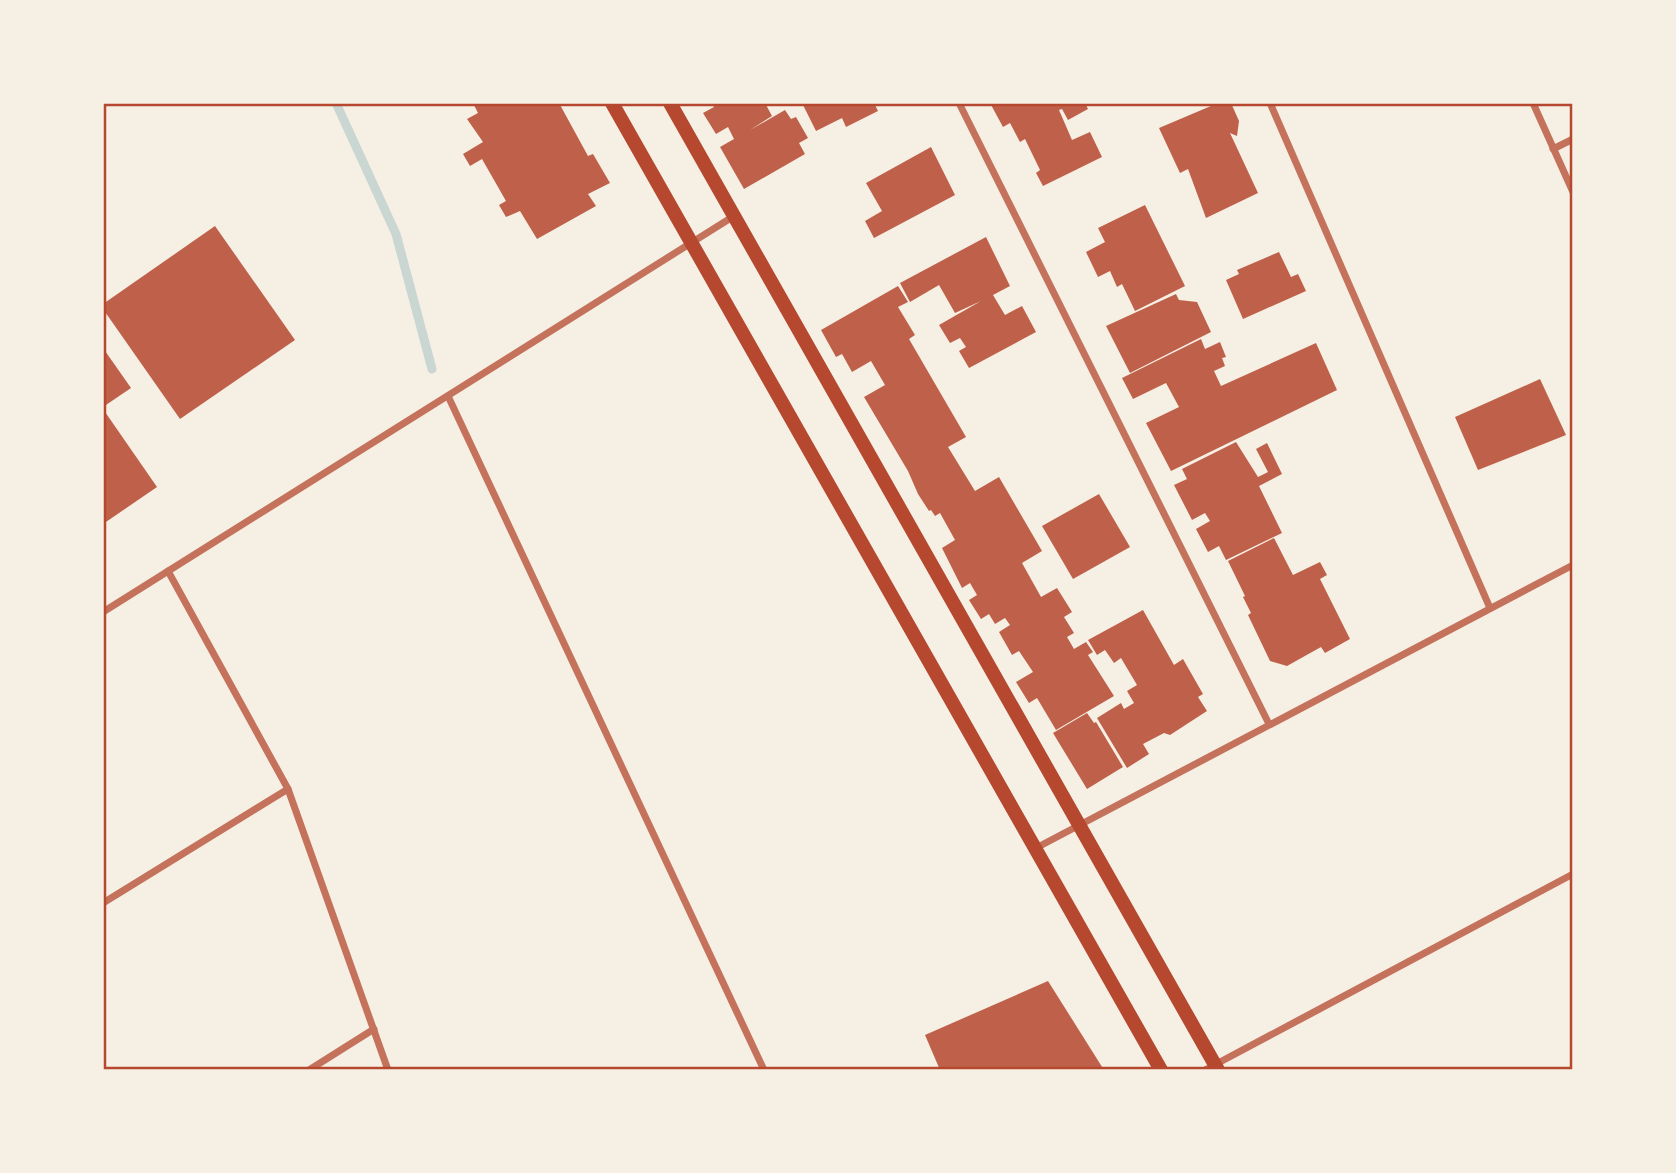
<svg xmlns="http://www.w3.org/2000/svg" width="1676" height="1173" font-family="'Times New Roman',serif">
<rect width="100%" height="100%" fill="#f6efe4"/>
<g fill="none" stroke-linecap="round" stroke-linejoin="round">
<polyline stroke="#c9d6d2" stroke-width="9" points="336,103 396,234 432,369"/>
</g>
<g fill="#bf614a">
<polygon points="473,103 559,103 588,156 593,154 610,183 588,194 596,206 537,239 520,211 506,217 499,205 506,201 482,159 470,166 463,154 483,142 467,119 478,113"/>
<polygon points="712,103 765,103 772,116 750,130 785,110 791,119 796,117 808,138 799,143 805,154 744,189 720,147 734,139 728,127 716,134 703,113 714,107"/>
<polygon points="802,103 874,103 878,111 846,127 842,118 816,131"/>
<polygon points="990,103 1085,103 1088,109 1068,120 1062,109 1059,110 1072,140 1090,132 1102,157 1043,186 1036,173 1040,170 1025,139 1020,142 1010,123 1003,127"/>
<polygon points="1218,103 1231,103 1239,121 1237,136 1230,133 1258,193 1206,218 1188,169 1180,173 1159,128"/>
<polygon points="931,147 955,195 874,238 865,221 882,211 866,183"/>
<polygon points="1145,205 1185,286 1135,311 1122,284 1117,287 1110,271 1098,277 1086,252 1105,242 1098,228"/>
<polygon points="215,226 295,340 180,419 103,309 103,304"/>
<polygon points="986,237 1010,286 993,295 1005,315 1022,306 1036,332 969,368 959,351 966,347 960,338 950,343 939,325 981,301 955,313 939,285 910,302 900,283"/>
<polygon points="1279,252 1291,277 1298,274 1306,291 1243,319 1226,280 1239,274 1237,270"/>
<polygon points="898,286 908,302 898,307 915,335 909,339 966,437 948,447 975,491 999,477 1042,551 1022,563 1041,597 1057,588 1072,612 1064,617 1074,633 1067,637 1074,649 1086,642 1093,652 1088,655 1114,696 1056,730 1037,698 1029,703 1016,682 1033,672 1019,651 1012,655 999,632 1010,625 1005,618 995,624 989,614 981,619 969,600 977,595 970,583 962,588 942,548 955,540 940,513 935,516 931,510 929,511 918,494 908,471 864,397 885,385 871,361 852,372 842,354 836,357 821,330"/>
<polygon points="1176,294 1179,300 1197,302 1211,332 1130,373 1106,326"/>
<polygon points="1201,339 1205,349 1220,342 1226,357 1222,358 1225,366 1214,371 1221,386 1316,343 1337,390 1171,471 1146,423 1179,407 1166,383 1133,399 1122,378"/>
<polygon points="103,348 131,388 103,407"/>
<polygon points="1540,379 1566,435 1478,470 1455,417"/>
<polygon points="103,409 157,487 103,524"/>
<polygon points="1236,442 1258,477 1268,472 1256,449 1267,443 1282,474 1259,486 1282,533 1226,560 1219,546 1208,552 1196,529 1210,521 1205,513 1192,520 1174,485 1187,479 1182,469"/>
<polygon points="1099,494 1130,547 1073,579 1042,526"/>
<polygon points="1274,538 1293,575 1320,562 1327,575 1320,579 1350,639 1325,653 1321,647 1287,666 1270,661 1248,615 1251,613 1243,597 1245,596 1228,561"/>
<polygon points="1143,610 1174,665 1183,659 1203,694 1198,697 1207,711 1170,735 1164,733 1143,744 1149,754 1127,768 1097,718 1121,703 1124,709 1134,703 1127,691 1137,685 1121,658 1114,663 1105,650 1097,655 1088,640"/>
<polygon points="1087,713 1094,723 1096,722 1123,767 1087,789 1053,733"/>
<polygon points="1048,981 1104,1070 940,1070 925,1035"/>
</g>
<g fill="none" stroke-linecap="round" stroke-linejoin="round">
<g stroke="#c5725c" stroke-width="7">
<polyline points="959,103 1269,724"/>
<polyline points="1270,103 1490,608"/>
<polyline points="1533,103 1573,192"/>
<polyline points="1553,149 1573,139"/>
<polyline points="448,396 764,1070"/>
<polyline points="168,571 288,789 388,1070"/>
<polyline points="103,612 734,216"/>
<polyline points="1036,848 1573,565"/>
<polyline points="103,903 288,789"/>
<polyline points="309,1070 374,1029"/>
<polyline points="1205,1070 1573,874"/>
</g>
<g stroke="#b5482f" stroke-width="14">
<polyline points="612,103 1161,1070"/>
<polyline points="670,103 1218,1070"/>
</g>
</g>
<rect width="1676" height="1173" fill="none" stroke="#f6efe4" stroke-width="210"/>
<rect x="105" y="105" width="1466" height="963" fill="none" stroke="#b5482f" stroke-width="2.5"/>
</svg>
